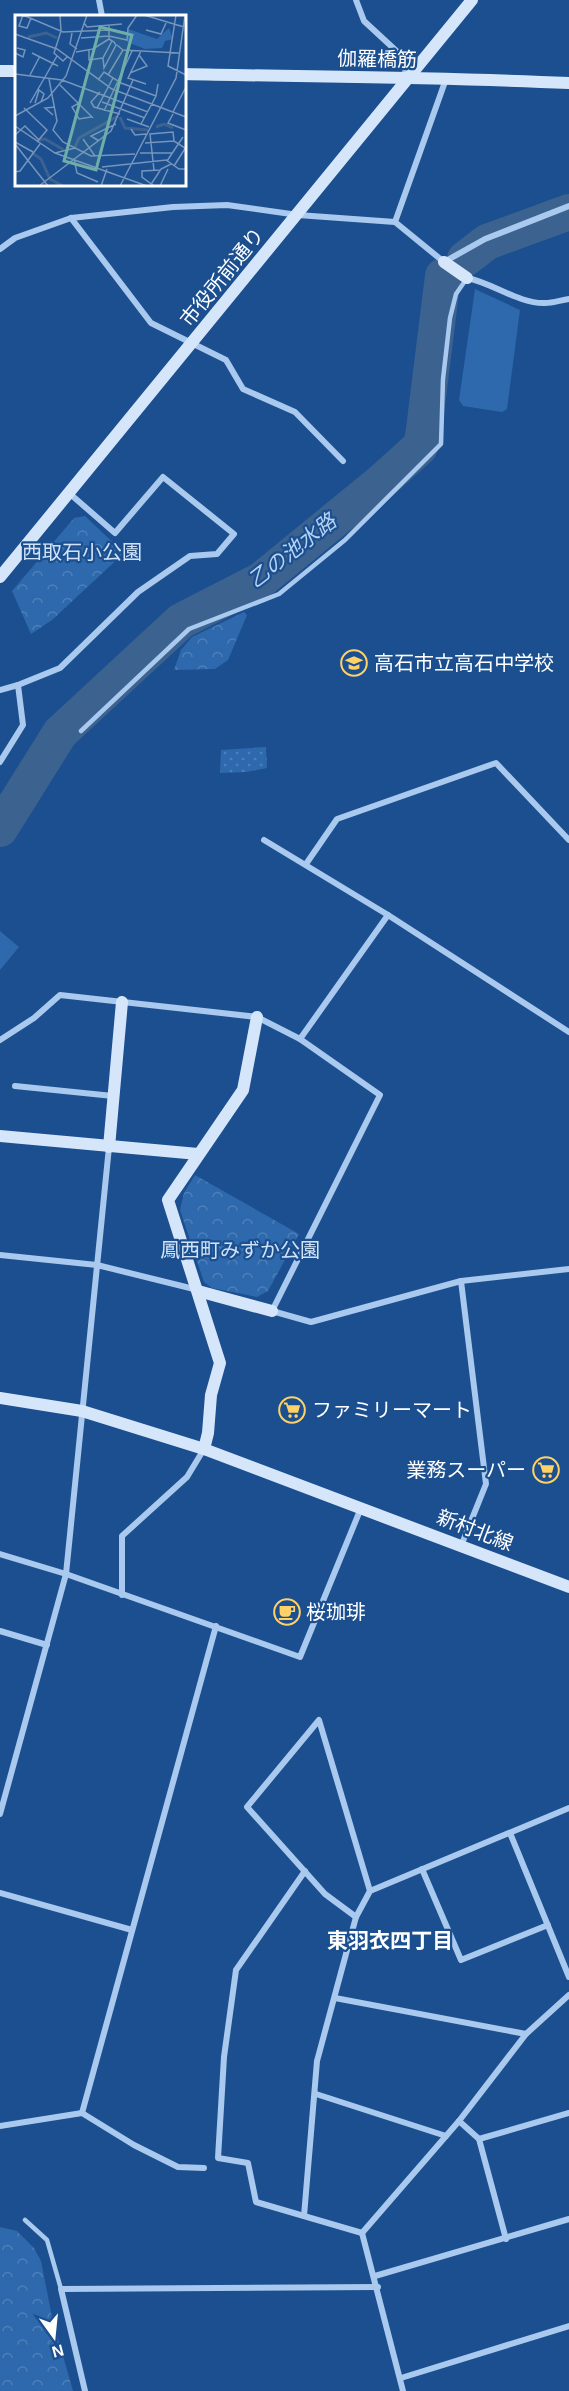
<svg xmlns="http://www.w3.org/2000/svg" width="569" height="2391" font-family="Arial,'Noto Sans JP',sans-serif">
<defs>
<pattern id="grass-dots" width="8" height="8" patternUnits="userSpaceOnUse" patternTransform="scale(1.5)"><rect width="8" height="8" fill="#2e69ad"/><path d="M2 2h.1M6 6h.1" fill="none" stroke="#4d80b9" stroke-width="1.8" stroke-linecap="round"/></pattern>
<pattern id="forest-crowns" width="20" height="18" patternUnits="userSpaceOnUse" patternTransform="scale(1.5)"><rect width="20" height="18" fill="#2e69ad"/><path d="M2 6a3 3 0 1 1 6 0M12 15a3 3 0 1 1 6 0" fill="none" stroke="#4d80b9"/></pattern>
</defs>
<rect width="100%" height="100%" fill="#1b4f8f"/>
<polygon fill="url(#grass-dots)" points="266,747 267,768 246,772 220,773 221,750"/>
<g fill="url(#forest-crowns)">
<polygon points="85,516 124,553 52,620 31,634 12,591 74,518"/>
<polygon points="244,612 247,615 228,660 215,669 174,670 181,650 192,637"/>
<polygon points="195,1175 299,1234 268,1291 257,1297 212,1288 204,1282 180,1210 184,1193"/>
<polygon points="0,2227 17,2231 34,2248 41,2261 52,2317 73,2391 0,2391"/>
</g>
<g fill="#2e69ad">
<polygon points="475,289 520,310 507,409 502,412 463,406 459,400"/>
<polygon points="0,931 19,947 0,970"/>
</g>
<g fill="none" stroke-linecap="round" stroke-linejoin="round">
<g stroke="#3c6290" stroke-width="36">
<polyline points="465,259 487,242 569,212"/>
<polyline points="0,829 60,733 181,621 261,580 381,482 420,447 423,437 443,276"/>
</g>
<g stroke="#a9c9ee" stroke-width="4.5">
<polyline points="81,731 189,629 279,594 345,540 441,444 443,379 450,318 456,294 467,278"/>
<polyline points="25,2220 47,2240 61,2289"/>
</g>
<g stroke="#a9c9ee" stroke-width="6">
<polyline points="99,0 102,16"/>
<polyline points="356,0 364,21 404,58 406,79"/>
<polyline points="71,218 151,323 226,360 243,389 295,412 343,461"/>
<polyline points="395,222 446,79"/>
<polyline points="0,249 15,238 71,218 173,207 227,205 298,215 395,222 444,262 485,239 569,206"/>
<path d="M467 278C493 283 519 304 545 303 553 303 561 300 569 299"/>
<polyline points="0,690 18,685"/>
<polyline points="0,762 23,725 18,685 60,668 138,592 190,556 217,554 234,534 163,477 115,533 69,493"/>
<polyline points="264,840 388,915 569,1032"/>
<polyline points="306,864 337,819 496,763 569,840"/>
<polyline points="300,1039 388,915"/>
<polyline points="0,1040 34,1018 60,995 257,1017 300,1039 380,1095 272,1311 311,1322 461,1281 569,1269"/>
<polyline points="15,1086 113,1096"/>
<polyline points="0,1255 97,1265 198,1290"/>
<polyline points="461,1281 486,1484 461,1546"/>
<polyline points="0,1554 66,1574 300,1657 361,1508"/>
<polyline points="122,1595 122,1536 187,1477 204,1449"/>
<polyline points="0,1631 47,1645"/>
<polyline points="0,1814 66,1574 109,1147"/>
<polyline points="510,1833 569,1977"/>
<polyline points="422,1869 461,1960 548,1925"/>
<polyline points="305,1871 236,1970 224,2057 218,2158 248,2163 256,2202 362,2233"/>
<polyline points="0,1893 132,1930"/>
<polyline points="356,1917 325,1894 247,1807 319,1720 370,1891"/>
<polyline points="335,1998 526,2034"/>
<polyline points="316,2094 446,2136"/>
<polyline points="82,2113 216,1626"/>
<polyline points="459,2121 479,2139 506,2239"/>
<polyline points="0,2126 82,2113 134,2145 178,2167 204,2168"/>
<polyline points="479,2139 569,2113"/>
<polyline points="304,2216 317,2061 356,1917 370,1891 569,1808"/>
<polyline points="362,2233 459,2121 526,2034 569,1995"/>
<polyline points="362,2233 403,2391"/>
<polyline points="375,2276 569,2219"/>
<polyline points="401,2378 569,2326"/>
<polyline points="85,2391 61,2289 378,2287"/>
</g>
<g stroke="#d6e6fa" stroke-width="12">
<polyline points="0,71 16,71"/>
<path d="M184 74C313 77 441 77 569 83"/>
<polyline points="444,262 467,278"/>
<polyline points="0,577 472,0"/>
<polyline points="0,1136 198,1154"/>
<polyline points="109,1147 122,1002"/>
<polyline points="198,1291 272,1311"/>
<polyline points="0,1398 82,1411 204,1449 569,1587"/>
<polyline points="204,1449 208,1433 211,1395 220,1363 168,1200 243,1090 257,1017"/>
</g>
</g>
<defs>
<g id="school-ring" transform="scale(1.35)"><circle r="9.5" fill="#1b4f8f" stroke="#ffd166" stroke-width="1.5"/><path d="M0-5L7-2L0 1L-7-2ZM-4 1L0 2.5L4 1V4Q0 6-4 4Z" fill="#ffd166"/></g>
<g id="supermarket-ring" transform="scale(1.35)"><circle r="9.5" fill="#1b4f8f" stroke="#ffd166" stroke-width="1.5"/><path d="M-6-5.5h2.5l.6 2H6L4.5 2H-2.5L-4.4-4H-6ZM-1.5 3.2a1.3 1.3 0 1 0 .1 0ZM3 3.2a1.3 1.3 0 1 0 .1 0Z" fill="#ffd166"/></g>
<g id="cafe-ring" transform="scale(1.35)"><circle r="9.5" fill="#1b4f8f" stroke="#ffd166" stroke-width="1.5"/><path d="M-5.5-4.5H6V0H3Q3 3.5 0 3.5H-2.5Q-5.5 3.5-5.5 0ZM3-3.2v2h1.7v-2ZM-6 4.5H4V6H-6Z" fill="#ffd166"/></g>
</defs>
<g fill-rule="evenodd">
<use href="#school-ring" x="354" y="663"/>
<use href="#supermarket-ring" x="292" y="1410"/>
<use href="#supermarket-ring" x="546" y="1470"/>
<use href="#cafe-ring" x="287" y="1612"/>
</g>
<g text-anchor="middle" stroke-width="4.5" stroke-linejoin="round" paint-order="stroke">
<g font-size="20" fill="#fff" stroke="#1b4f8f">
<text transform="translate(377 59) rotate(1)" y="7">伽羅橋筋</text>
<text transform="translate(222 277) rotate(-51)" y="7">市役所前通り</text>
<text transform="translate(475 1530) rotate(21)" y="7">新村北線</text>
</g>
<g font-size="20" fill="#cfe3fa" stroke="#1b4f8f">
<text x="82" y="559">西取石小公園</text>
<text x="240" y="1257">鳳西町みずか公園</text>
</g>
<g font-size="20" fill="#fff" stroke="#1b4f8f" text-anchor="start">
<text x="374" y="670">高石市立高石中学校</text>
<text x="312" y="1417">ファミリーマート</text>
<text x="526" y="1477" text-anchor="end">業務スーパー</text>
<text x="306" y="1619">桜珈琲</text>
</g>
<g font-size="21" font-style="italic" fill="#b5d3f5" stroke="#1b4f8f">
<text transform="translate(292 551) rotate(-38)" y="7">乙の池水路</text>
</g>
<g font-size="21" font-weight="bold" fill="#fff" stroke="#1b4f8f">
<text x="390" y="1948">東羽衣四丁目</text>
</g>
</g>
<g transform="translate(15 15)">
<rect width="171" height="171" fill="#1b4f8f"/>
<path d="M154 13 158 24 150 26 147 33 130 34 112 27 113 14 142 24Z" fill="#2e69ad"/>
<path fill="none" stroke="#3c6290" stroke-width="3" d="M13 22 31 18 42 23M105 102 110 113 133 115M141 112 149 109 158 113M23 125 30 124 49 135M60 132 64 123 103 101M17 138 26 144 35 164 48 171"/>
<path fill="none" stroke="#7695bc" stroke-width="1.5" d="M8 0 48 17 94 15M8 0 4 11 12 13 16 3M45 0 46 16 39 38 48 46 52 42M129 0 169 12M161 0 153 51 171 60M69 8 72 12 107 9M94 10V24L99 27 101 30 89 53 88 43 97 26M94 14 112 18M131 15 146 19 151 8M57 18 55 29 62 34M0 19 42 34 97 74 171 102M94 21 112 25 113 13 122 0M66 23 94 21M102 30 108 35 164 38M74 35V45L88 43M126 36 113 63 131 69M61 37 78 34 94 24M0 38 8 42 10 35 2 33M17 38 43 51M115 58 132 51 124 40M0 59 47 65 133 97M15 60 25 41M93 60 108 35M34 64 42 106 38 115 48 127 76 141 120 139M83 65 89 57 106 68 141 81M45 70 78 103M85 77 76 87 79 92 105 99M87 87 130 103M15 88 42 41M20 88 24 75 29 79 26 87M64 88 57 92 64 104 76 102M9 93 32 115 22 127M82 93 98 63M89 96 117 36M158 97 171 72M158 99 153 108 171 115M38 100 30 93 40 92M0 101 33 83 51 61 72 0M112 104 134 112M126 109 141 81 143 69M0 111 40 138 132 171M116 114 120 120 131 119M0 120 10 111 24 125M68 124 80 141M84 126 76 121 101 109M0 127 18 137M130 128 159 126 170 133M0 129 33 171M40 138 60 133M125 138H157M59 144 62 158 83 167M152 146 168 122M159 151 171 132M87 152 151 145 164 154H171M139 155 135 119 158 117 159 126M0 157 5 156 25 129M24 171 96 116 118 65M86 171 92 154M105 171 161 63 170 0M135 171 146 154 156 149M139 171 127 162V156L146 155M145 171 153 154"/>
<path fill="#6fada8" fill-opacity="0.15" stroke="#6fada8" stroke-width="3" d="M85 12 117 20 81 155 49 146Z"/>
<rect width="171" height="171" fill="none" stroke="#fff" stroke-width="3"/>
</g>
<g transform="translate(54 2337) rotate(165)" stroke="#1b4f8f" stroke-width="4.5" paint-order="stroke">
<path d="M0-4.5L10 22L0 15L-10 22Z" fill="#ffffff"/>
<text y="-9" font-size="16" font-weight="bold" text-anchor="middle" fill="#ffffff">N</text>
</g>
</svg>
